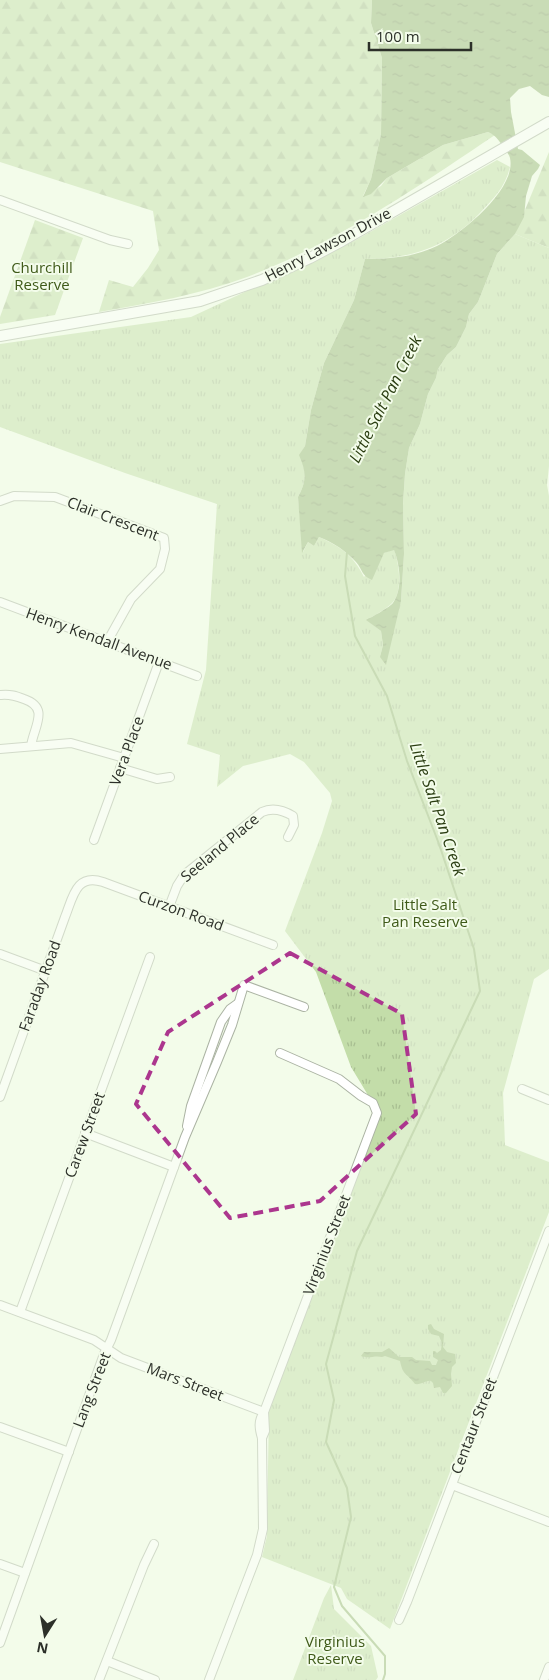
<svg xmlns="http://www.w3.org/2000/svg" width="549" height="1680" font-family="'Open Sans',sans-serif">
<defs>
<pattern id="forest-firs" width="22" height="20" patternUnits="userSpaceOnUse" patternTransform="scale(1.25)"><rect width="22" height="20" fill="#c3dda9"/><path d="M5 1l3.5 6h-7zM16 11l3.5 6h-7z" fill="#a8be91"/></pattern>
<pattern id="park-tufts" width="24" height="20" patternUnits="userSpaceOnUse" patternTransform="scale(1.25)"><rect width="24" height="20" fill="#c3dda9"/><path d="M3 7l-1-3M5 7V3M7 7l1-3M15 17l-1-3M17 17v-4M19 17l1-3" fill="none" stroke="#a8be91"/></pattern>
<pattern id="water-ripples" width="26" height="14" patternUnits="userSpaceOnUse" patternTransform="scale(1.25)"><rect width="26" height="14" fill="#98b578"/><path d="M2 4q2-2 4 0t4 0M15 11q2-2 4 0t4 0" fill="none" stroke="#7c9462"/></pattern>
</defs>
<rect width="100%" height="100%" fill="#f3fcea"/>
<g fill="url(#forest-firs)">
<path d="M0 0H372L371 23 382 58 381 134 371 179 363 196 381 186 387 178 443 145 488 132 495 135C416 188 336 243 247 277 199 295 149 303 99 312L109 280 133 287 148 268 159 250 153 211 0 162Z"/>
<polygon points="549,152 549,248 515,234"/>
<polygon points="35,220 83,238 55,315 0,324 0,317"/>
</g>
<g fill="url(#park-tufts)">
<path d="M497 160 510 167C505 188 493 199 479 214 447 247 411 259 365 259L354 300 324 363 311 410 305 446 300 455C306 470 307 481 298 497L303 552 308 542 314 546 319 537C341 547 353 555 364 577L384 553 394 549C399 563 404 595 390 605 383 611 374 615 367 620L381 631 383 645 380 657 401 601 404 554 403 505 405 474 409 448 420 424 428 394 436 378 438 369 447 355 456 347 466 327 469 314 478 302 497 254 515 234 549 248V466L547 485 549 496V969L534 979 503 1093 505 1145 549 1162V1212L390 1629 347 1599 341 1588 262 1557 267 1536V1525L269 1411 380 1115 351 1067 316 972 285 931 322 833 332 801 330 793 304 762 290 754 243 766 217 787 220 755 187 744 206 670 217 504 125 473 0 427V344L191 317 356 240Z"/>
<polygon points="331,1585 334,1609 371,1646 378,1677 376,1680 293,1680 324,1598"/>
</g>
<g fill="url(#water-ripples)">
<path d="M372 0H549V97L542 95 530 86 519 89 510 98 511 112 518 149 522 150 540 165 538 169 532 176 526 196 524 217 515 234 497 254 478 302 469 314 466 327 456 347 447 355 438 369 436 378 428 394 420 424 409 448 405 474 403 504 404 554 401 601 386 665 380 657 383 645 381 631 366 620C372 617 390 607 393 603 403 588 400 565 394 550L384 553 372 580C361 575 363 570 356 562 345 550 334 543 319 537L314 546 308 542 302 553 298 497C307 481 306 471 299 455L305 446 311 410 324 363 354 300 365 259C389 259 415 257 437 246 461 234 517 189 510 158 509 154 506 151 504 148 499 141 497 136 488 132L443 145 387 178 371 194 363 197 371 179 381 134 382 58 371 23Z"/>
<path d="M431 1324 434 1329 444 1334 443 1347 447 1352 455 1354 456 1363 452 1367 451 1374 452 1386 446 1393H443L440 1387 434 1388 433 1383 431 1381C426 1380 422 1385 415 1384 407 1373 403 1376 400 1361L385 1356 382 1357C375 1355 368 1359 361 1356L364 1352H382L389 1348 399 1357H412L416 1360 430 1361 432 1365H436L438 1360 433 1357V1351H435L437 1353 441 1350 442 1343 439 1336 431 1334 428 1329V1325Z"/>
</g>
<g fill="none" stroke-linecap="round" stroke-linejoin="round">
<polyline stroke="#98b578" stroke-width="2" points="347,552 345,576 355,636 387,696 407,761 439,844 474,949 480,991 357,1251 326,1364 334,1400 326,1442 347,1488 351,1517 334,1587 342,1606 385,1656 385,1674 383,1680"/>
<g stroke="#abb3a3" stroke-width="10">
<g id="minor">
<polyline points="0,200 110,240 128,244"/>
<polyline points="0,501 14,496 55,497 164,538 165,549 160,569 131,599 107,642"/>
<polyline points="0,602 197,676"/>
<path d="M1 695C10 694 16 696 24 699 50 708 34 726 31 746"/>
<polyline points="0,749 71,743 124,758"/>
<polyline points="120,768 157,779 170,777"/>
<polyline points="94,840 159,662"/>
<path d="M169 907 177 886 184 875 262 812C273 807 283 810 293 816L294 825 288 837"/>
<polyline points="0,954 46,971"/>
<polyline points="522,1089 549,1100"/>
<path d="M0 1097 65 917C73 897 76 873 103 882L273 945"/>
<polyline points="187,1126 191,1106 221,1022 230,1009 237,1004"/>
<polyline points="85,1133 174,1167"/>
<polyline points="0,1305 94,1340 121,1358 264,1412"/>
<polyline points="20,1312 150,957"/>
<polyline points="0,1427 69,1452"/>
<polyline points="262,1438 265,1431 264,1412"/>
<polyline points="452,1485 549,1522"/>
<polyline points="0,1564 25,1573"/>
<polyline points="399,1620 407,1602 549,1231"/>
<polyline points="0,1643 104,1354 111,1340 185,1137 217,1062 232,1025 244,985 304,1007"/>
<polyline points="107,1661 155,1680"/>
<polyline points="99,1680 144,1565 154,1544"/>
<path d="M209 1680 257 1555 263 1529 262 1438C259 1428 258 1421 264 1412L377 1113 373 1103 361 1096 339 1079 280 1053"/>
<polyline points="544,1680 549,1667"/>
</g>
</g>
<g stroke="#abb3a3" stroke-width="12">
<polyline id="secondary" points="0,336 200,301 262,280 310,258 342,241 549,122"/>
</g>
<use href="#minor" stroke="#fff" stroke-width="8"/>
<use href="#secondary" stroke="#fff" stroke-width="10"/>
</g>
<path d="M0 0H549V1680H0ZM290 953 402 1014 416 1114 320 1201 230 1218 136 1104 168 1032Z" fill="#f3fcea" fill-opacity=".55" fill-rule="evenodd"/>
<path fill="none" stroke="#ac368e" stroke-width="4" stroke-dasharray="10 6" stroke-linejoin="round" d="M290 953 402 1014 416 1114 320 1201 230 1218 136 1104 168 1032Z"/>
<g text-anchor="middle" stroke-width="4" stroke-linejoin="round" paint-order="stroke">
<g font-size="15" fill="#2c3029" stroke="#f3fcea">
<text transform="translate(328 245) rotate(-28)" y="5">Henry Lawson Drive</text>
<text transform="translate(113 519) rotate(21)" y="5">Clair Crescent</text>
<text transform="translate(99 639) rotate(20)" y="5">Henry Kendall Avenue</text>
<text transform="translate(127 751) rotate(-70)" y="5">Vera Place</text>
<text transform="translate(220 848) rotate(-40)" y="5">Seeland Place</text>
<text transform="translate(181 911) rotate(20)" y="5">Curzon Road</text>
<text transform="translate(40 986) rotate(-70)" y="5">Faraday Road</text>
<text transform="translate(85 1135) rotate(-70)" y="5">Carew Street</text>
<text transform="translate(327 1245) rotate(-69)" y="5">Virginius Street</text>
<text transform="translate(185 1382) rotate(21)" y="5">Mars Street</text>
<text transform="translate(92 1390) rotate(-69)" y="5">Lang Street</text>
<text transform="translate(474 1426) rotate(-69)" y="5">Centaur Street</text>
</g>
<g font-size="15" fill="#3f5a19" stroke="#f3fcea">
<text x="42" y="273">Churchill<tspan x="42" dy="17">Reserve</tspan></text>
<text x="425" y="910">Little Salt<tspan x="425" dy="17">Pan Reserve</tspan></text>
<text x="335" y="1647">Virginius<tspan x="335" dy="17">Reserve</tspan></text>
</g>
<g font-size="16" font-style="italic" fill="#2a3d11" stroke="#f3fcea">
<text transform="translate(385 399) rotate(-63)" y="6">Little Salt Pan Creek</text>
<text transform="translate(438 809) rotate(71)" y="6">Little Salt Pan Creek</text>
</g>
</g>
<g transform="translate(45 1635) rotate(191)" stroke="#f3fcea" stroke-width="4" paint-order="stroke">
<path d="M0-4L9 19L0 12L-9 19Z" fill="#2c3029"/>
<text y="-8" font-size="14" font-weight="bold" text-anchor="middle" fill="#2c3029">N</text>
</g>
<path d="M369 42v8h102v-8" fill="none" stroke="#2c3029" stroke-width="2.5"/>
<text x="376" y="42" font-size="15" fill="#2c3029" stroke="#f3fcea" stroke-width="4" paint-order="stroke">100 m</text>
</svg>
